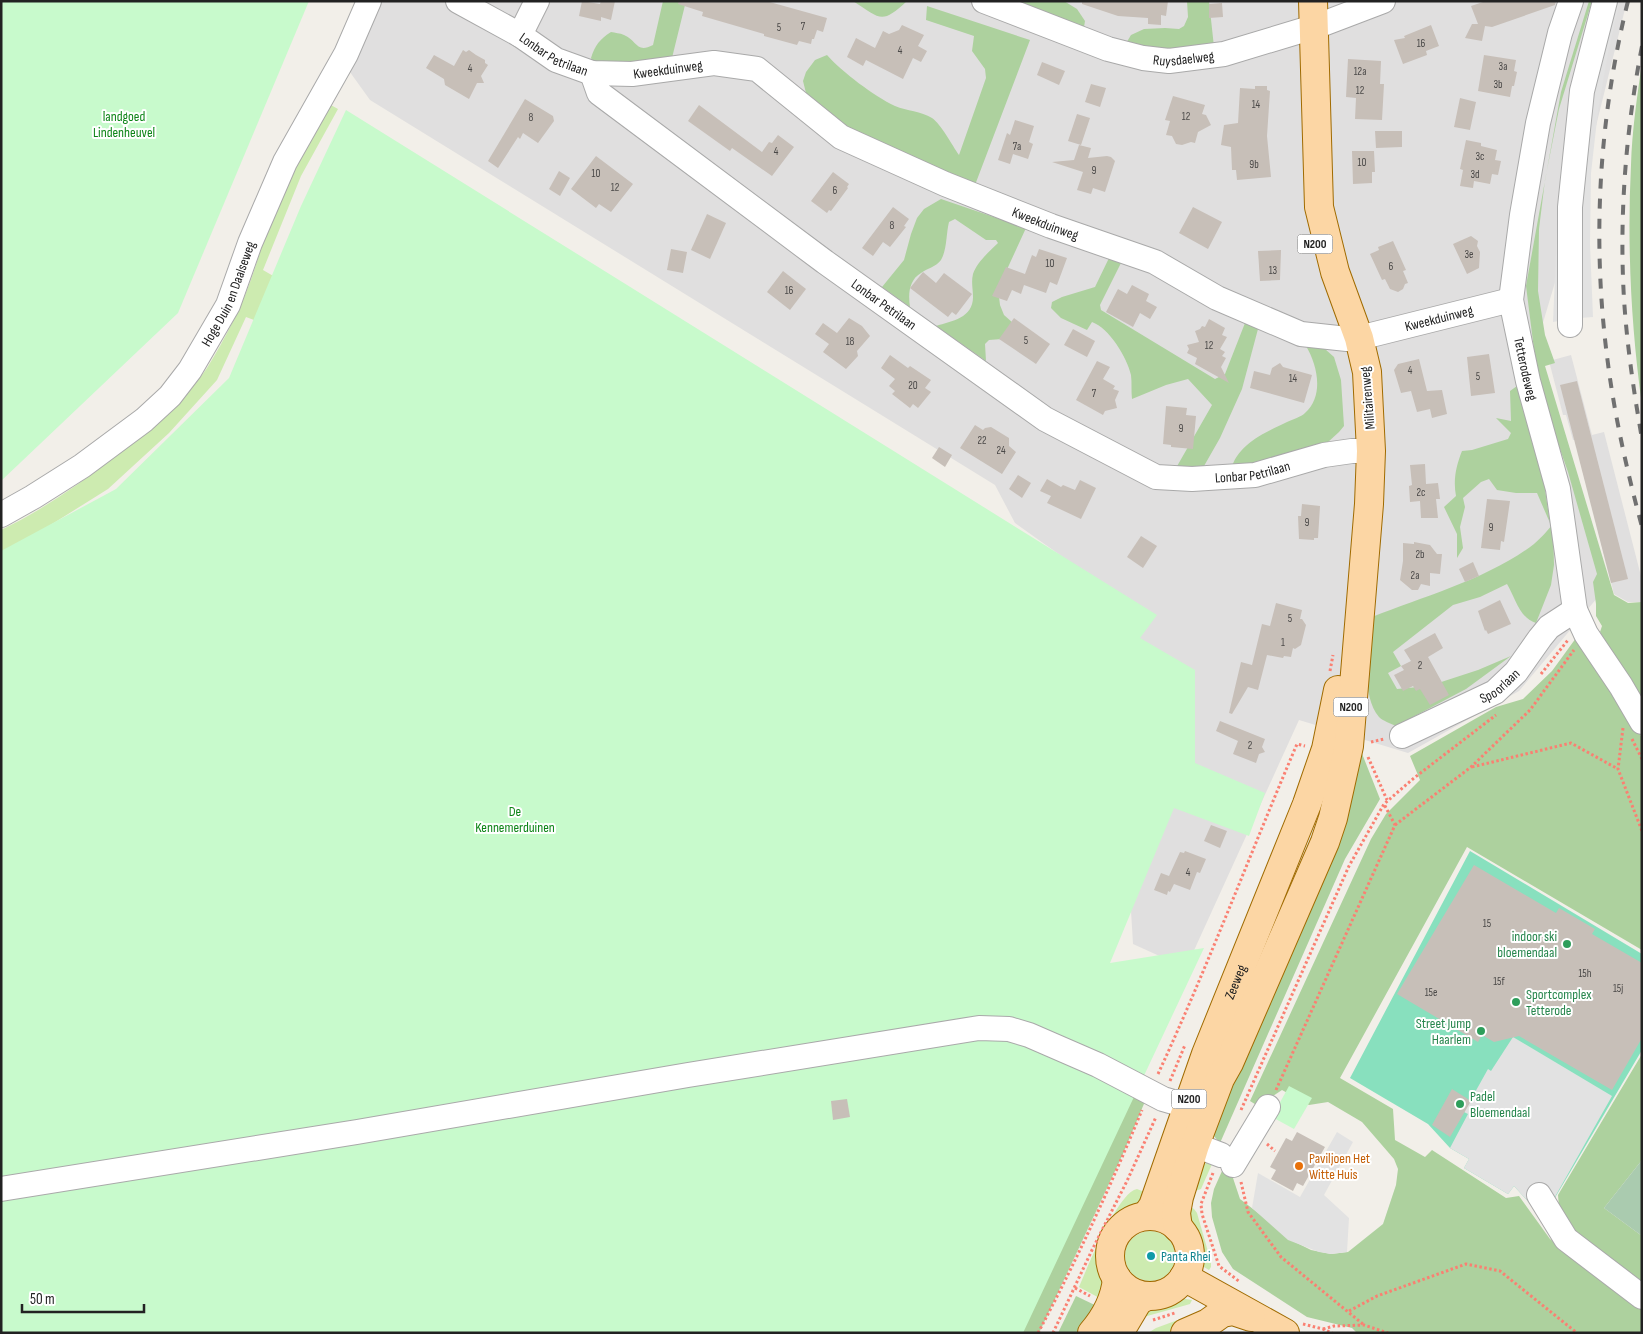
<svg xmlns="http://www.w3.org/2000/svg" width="1643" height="1334" font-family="'Sofia Sans Condensed',sans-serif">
<rect width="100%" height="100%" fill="#f2efe9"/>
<g fill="#e0dfdf">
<polygon points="356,1 1627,1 1568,239 1536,346 1603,591 1519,691 1408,753 1299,720 1186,968 1133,944 1112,592 1015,523 995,485 370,100 337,54"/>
<polygon points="1571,355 1592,435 1604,432 1642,580 1642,602 1628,602 1614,594 1575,440 1573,440 1566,415 1563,415 1549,361"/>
</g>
<g fill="#cdebb0">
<path d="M329 104 338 109 301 176 263 270 275 277 308 341 246 317 217 380 169 433 108 489 33 536 1 552V530C43 510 79 484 115 457 149 431 183 403 207 368 220 348 238 313 247 290 257 266 262 240 273 215 288 177 309 141 329 104Z"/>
<polygon points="1207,1163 1212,1164 1201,1189 1195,1191 1203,1164"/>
<path d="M1137 1189 1152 1195C1148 1199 1143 1206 1138 1209 1133 1213 1126 1213 1120 1217 1092 1238 1104 1271 1105 1301L1079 1287C1087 1268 1118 1192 1137 1189Z"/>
<polygon points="1185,1204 1194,1209 1197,1213 1211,1262 1211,1267 1209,1270 1204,1267 1198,1257"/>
<circle cx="1150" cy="1256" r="25"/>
<polygon points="1179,1298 1192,1300 1190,1304 1183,1306 1140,1318 1140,1309"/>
<polygon points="1186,1317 1190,1317 1189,1325 1169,1333 1148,1333 1156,1328"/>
</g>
<g fill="#add19e">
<path d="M663 1H686L671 62 596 68 591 58C595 45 600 39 611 32 615 33 620 33 624 35 637 40 636 54 653 45Z"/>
<path d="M853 1H907C881 25 881 19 853 1Z"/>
<polygon points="982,1 1064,1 1077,9 1085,21 1083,33"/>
<polygon points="1187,1 1209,1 1214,47 1173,52 1125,45 1131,35 1144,29 1165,28 1179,29 1184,26 1188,17"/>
<polygon points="1589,1 1592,1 1559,109 1545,180 1539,229 1538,291 1545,335 1555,363 1545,366 1614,595 1628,603 1642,602 1642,704 1600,632 1602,626 1596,616 1596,604 1593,582 1597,574 1568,472 1539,389 1526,286 1561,92"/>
<path d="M927 6 1030 40 975 185 853 132 806 93 803 81 806 72 815 60 827 55C842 72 874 96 895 106 907 111 921 111 932 118 941 124 952 145 959 155L986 78 985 69 972 51 974 36 926 20Z"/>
<path d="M1642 63V405C1631 326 1627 245 1631 165 1632 131 1637 97 1642 63Z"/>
<path d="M941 199 1026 228 998 289 1000 305 1004 315 1013 323 1002 339 989 340 985 344 986 361 936 326C952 321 973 318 973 297 973 289 971 282 973 274 977 262 989 252 998 243L996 240H986L955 219 949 222C946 234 947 250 941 260 936 267 928 268 921 273 909 280 908 294 910 307L882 287 904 260 911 234 917 218 924 209Z"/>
<path d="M1109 258 1121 263 1100 305 1101 310 1215 379 1225 374 1245 323 1258 329 1242 389 1220 438 1200 473 1176 468 1212 405 1188 379 1166 385 1132 399C1131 391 1132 383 1131 375 1127 357 1109 328 1092 322L1087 330 1061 318 1051 308 1052 302 1062 297 1095 287Z"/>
<path d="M1306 346 1325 349 1334 357 1341 380 1344 426 1339 432 1327 443 1231 470C1237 444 1266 432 1287 422 1293 419 1301 417 1305 413 1324 396 1318 366 1306 346Z"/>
<path d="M1517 386 1543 476 1550 523 1537 493H1516L1497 490 1489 479 1481 482 1463 498 1465 507 1460 527 1463 548 1457 558V534L1444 507 1456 496C1453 480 1456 466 1462 451L1472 450 1508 439 1511 433 1496 418 1511 421 1510 391Z"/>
<path d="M1553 524 1554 565 1551 585 1536 623C1519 618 1515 597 1507 584L1480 597 1453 605 1393 652 1401 666 1388 673 1397 689 1429 686 1478 670 1511 656 1466 689 1396 726C1390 723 1383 721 1379 717 1359 693 1370 646 1372 617 1425 596 1488 579 1534 544 1541 538 1547 531 1553 524Z"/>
<polygon points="1576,638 1618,694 1642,738 1642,950 1467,847 1340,1078 1393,1109 1395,1140 1425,1157 1432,1150 1506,1198 1519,1196 1550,1239 1642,1309 1642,1333 1357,1333 1352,1328 1307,1317 1233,1269 1222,1252 1212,1217 1211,1203 1214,1189 1222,1171 1233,1178 1240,1199 1270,1222 1287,1238 1311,1250 1331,1254 1348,1252 1383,1224 1396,1185 1398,1169 1394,1159 1362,1122 1328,1102 1309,1105 1282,1090 1258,1106 1250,1101 1371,839 1386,814 1420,780 1410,756 1496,707 1523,699 1552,671"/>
<polygon points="1361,751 1380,799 1345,859 1220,1143 1212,1134"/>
<polygon points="1642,1054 1642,1160 1604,1208 1642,1236 1642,1285 1572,1233 1559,1208 1558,1195"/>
<polygon points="1129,1091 1146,1099 1122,1156 1039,1333 859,1333"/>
<polygon points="1076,1296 1101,1308 1085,1333 1058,1333"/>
</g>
<polygon fill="#aacbaf" points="1642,1160 1642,1236 1604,1208"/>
<g fill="#c8facc">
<polygon points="1,1 309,1 178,313 1,481"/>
<polygon points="346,110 1157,615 1140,638 1195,670 1195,763 1265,793 1249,836 1174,808 1110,963 1204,948 1023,1333 1,1333 1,551 116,489 229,378 301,206"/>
<polygon points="1289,1086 1312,1098 1294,1129 1272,1117"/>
</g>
<polygon fill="#88e0be" points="1470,851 1642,954 1642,1050 1543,1218 1514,1186 1508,1194 1464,1168 1469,1159 1450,1148 1428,1124 1350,1078"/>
<g fill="#e2e2e2">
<polygon points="1609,1 1620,1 1608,53 1598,111 1591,173 1590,244 1593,317 1580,318 1578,268 1588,96"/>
<polygon points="1557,232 1565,232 1564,320 1553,322"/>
<polygon points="1513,1037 1612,1096 1543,1218 1514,1186 1508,1194 1464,1168 1469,1159 1450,1148 1468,1114 1464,1112 1488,1069 1491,1071"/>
<polygon points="1337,1132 1353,1142 1324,1195 1349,1218 1347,1252 1331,1254 1319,1252 1288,1240 1252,1208 1258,1173 1300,1197"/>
</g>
<g fill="#c7bfb8">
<polygon points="582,1 600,4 601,1 615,1 611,20 601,17 601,21 579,16"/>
<polygon points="679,1 766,1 827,18 823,32 817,30 814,39 812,39 811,44 799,41 797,45 764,36 764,34 702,16 703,12 678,4"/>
<polygon points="1082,1 1168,1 1166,16 1161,15 1161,25 1148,24 1148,18 1118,16 1082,4"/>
<polygon points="1486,1 1556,1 1555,5 1492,27 1485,26 1482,41 1465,38 1472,24 1478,24 1471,6"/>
<polygon points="1222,3 1223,17 1209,18 1209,4"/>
<polygon points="902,25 924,35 918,46 927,51 921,62 913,58 903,79 866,60 863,66 847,57 856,38 875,48 883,31 889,34 899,30"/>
<polygon points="1431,25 1439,46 1426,51 1427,55 1403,64 1394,40 1405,38 1404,36"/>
<polygon points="463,50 466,52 469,50 476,55 485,60 485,63 488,65 481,76 484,83 477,83 469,99 445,85 444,79 426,68 434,55 454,66"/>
<polygon points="1484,55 1516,60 1514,71 1517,72 1514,86 1512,86 1510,97 1478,91"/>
<polygon points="1348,59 1381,61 1380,84 1384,84 1382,120 1355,119 1356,98 1346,97"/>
<polygon points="1042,62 1065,71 1059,85 1037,75"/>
<polygon points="1091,84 1106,88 1100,107 1085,102"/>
<polygon points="1255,86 1267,86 1267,90 1270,91 1267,136 1271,177 1237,180 1236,170 1232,170 1231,147 1221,145 1224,125 1238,123 1240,88 1255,89"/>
<polygon points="1173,96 1205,105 1202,114 1206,115 1211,125 1198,132 1195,143 1191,142 1182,145 1176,144 1172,136 1166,135 1170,121 1165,120"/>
<polygon points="1460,98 1476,102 1470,130 1454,127"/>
<polygon points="525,99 553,116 554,121 538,143 523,133 520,139 518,137 498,168 488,161"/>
<polygon points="699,105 762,152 769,142 772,143 778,135 794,147 772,176 732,148 730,151 688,121"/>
<polygon points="1077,114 1090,118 1081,145 1068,141"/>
<polygon points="1015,120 1034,126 1029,142 1033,144 1028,159 1013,154 1010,164 998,160 1007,133 1010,135"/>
<polygon points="1375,131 1402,131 1402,147 1376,148"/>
<polygon points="1466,140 1481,143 1481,146 1497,150 1495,160 1501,161 1498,175 1492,174 1490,184 1474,181 1473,188 1460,186 1463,170 1460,169"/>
<polygon points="1079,145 1091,148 1088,158 1107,156 1111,157 1115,161 1105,192 1093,188 1091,194 1077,190 1083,172 1052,162 1074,160"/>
<polygon points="1352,151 1374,151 1375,172 1372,172 1372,183 1353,184"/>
<polygon points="596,156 633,184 611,212 599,204 596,208 571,189"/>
<polygon points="559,171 570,178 560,196 549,189"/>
<polygon points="833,172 849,184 847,187 848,188 831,211 829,210 827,213 811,201"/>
<polygon points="893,207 909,219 904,226 906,227 890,247 883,242 873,256 862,248"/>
<polygon points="1193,207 1222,222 1208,249 1179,233"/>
<polygon points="707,214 726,223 710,259 691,250"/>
<polygon points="1471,236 1478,241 1477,246 1480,252 1479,268 1467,274 1453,244"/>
<polygon points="1393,241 1406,270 1403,271 1408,283 1405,284 1403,289 1398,292 1390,289 1385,279 1382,280 1370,254 1379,250 1378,247"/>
<polygon points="671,249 687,252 683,273 667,270"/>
<polygon points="1039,249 1067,258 1057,285 1050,282 1046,293 1024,285 1021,294 1012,290 1007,301 992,296 1006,267 1025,274 1032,255 1036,257"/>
<polygon points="1281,250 1280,280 1260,281 1258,251"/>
<polygon points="783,271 806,289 790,310 767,292"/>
<polygon points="923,272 936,283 944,273 972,294 956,315 952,312 948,317 910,288"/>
<polygon points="1132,285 1149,294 1146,301 1157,307 1150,319 1140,313 1133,327 1106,312 1118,289 1127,294"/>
<polygon points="849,318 862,326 870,336 857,351 858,356 846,369 823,352 829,344 815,334 823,323 837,333"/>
<polygon points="1014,318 1050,344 1036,364 999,339"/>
<polygon points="1209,319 1225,328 1222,335 1227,337 1220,349 1225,352 1222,356 1226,358 1221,367 1229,383 1195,364 1197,358 1187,353 1189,349 1187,345 1199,342 1195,331 1200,329 1202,326 1205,327"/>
<polygon points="1073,329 1095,341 1087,357 1064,345"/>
<polygon points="1489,354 1495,393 1471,396 1467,357"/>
<polygon points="890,355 908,368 910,366 931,380 925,388 931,392 918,408 913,404 910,408 892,394 895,391 889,386 895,379 881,368"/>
<polygon points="1419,359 1427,391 1442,390 1447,414 1432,418 1430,409 1417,412 1411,391 1401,393 1394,370 1398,364"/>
<polygon points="1097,361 1110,367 1103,379 1115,386 1113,389 1119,391 1115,400 1117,408 1105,411 1103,415 1076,400"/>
<polygon points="1280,363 1283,367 1312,375 1304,403 1250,388 1254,371 1270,375 1272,368"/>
<polygon points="1577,381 1628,579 1611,583 1560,385"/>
<polygon points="1166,406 1187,408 1186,415 1196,416 1193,449 1171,447 1171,445 1163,444"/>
<polygon points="975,425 983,430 985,428 991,427 1009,438 1009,446 1016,452 1002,474 960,448"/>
<polygon points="939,447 952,455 945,467 932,458"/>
<polygon points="1425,464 1426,484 1438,483 1440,499 1436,499 1438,518 1421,518 1420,501 1410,502 1409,486 1412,485 1410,465"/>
<polygon points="1018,475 1031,483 1022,498 1009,489"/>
<polygon points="1047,479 1061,487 1063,485 1075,490 1080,480 1096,488 1081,519 1047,503 1051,496 1040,491"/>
<polygon points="1487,499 1510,501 1504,542 1501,541 1500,550 1481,548"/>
<polygon points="1302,504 1320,506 1318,538 1314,538 1314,540 1299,539 1298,516 1301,516"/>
<polygon points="1141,536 1157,546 1143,568 1127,557"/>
<polygon points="1414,542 1430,545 1437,554 1442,554 1440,574 1430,573 1430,586 1421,584 1418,590 1412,590 1400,580 1403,561 1403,543 1414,544"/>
<polygon points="1473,562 1479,576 1465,582 1459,569"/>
<polygon points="1500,600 1511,624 1488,634 1486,630 1485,631 1478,611"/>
<polygon points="1276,603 1302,610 1300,619 1302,619 1306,625 1301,645 1295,649 1293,648 1291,657 1284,656 1283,658 1267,655 1258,690 1248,687 1232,714 1229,713 1241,662 1252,665 1262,624 1270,626"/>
<polygon points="1435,633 1443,648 1428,657 1449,695 1430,705 1420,689 1416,691 1413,686 1403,691 1394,675 1404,670 1401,666 1411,661 1404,650"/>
<polygon points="1220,721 1265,739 1262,747 1265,752 1259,754 1256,763 1233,754 1238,741 1216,731"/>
<polygon points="1211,825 1227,831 1220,848 1204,841"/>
<polygon points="1185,851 1206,859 1200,873 1197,872 1190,890 1174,884 1170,892 1168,891 1167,895 1154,890 1161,873 1169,876 1180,852 1184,853"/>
<polygon points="1474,865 1556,913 1559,908 1595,929 1592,934 1642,963 1642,1038 1612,1090 1519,1036 1494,1042 1482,1035 1478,1042 1397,994"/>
<polygon points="1452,1089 1471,1101 1450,1137 1432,1125"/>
<polygon points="847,1099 850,1117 833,1120 831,1101"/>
<polygon points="1297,1132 1325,1147 1303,1186 1297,1183 1293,1191 1271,1179 1276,1170 1270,1167 1286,1138 1292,1141"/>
</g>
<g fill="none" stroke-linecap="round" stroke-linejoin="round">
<g stroke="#a9a9a9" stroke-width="26">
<g id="minor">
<path id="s1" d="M458 1 520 35 556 60 592 73 632 74 714 63 757 69 841 137 945 184 1051 226 1155 262 1217 298 1301 334 1347 339 1359 338 1511 300"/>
<path id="s2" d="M984 1 1108 49 1143 58 1169 61 1224 54 1320 25 1383 1"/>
<path id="s3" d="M1571 1 1560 33 1538 123 1522 215 1511 300 1528 381 1558 489 1575 610 1586 634 1621 686 1642 722"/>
<polyline points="520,35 537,1"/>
<path id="s4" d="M592 73 599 93 825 262 1045 419 1156 477 1192 479 1255 475 1324 455 1352 451H1359"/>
<polyline points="1570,325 1570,207 1582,91 1605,1"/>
<path id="s5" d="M1 515 33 497 82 466 144 420 170 396 190 370 228 305 250 243 285 162 346 54 369 1"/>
<path id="s6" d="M1402 736 1495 692 1516 672 1540 638 1549 627 1575 610"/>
<polyline points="1195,1145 1221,1155"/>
<polyline points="1233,1165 1268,1107"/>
<polyline points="1,1189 357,1132 688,1075 979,1028 1009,1029 1029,1035 1098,1065 1163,1099 1187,1106"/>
<polyline points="1539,1195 1566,1239 1642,1297"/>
</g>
</g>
<g stroke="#a06b00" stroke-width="30">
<g id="major">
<path id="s7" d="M1146 1216 1153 1206 1206 1054 1307 804 1326 749 1338 690"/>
<circle cx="1150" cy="1256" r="40"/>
<polyline points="1178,1228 1176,1213 1179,1197 1195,1145 1220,1079 1229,1063 1325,842 1333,818 1349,746 1369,504 1371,451 1367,372 1359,338 1335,272 1319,207 1313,1"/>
<polyline points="1184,1277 1285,1333"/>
<path d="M1092 1333C1105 1318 1115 1299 1117 1279"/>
<polyline points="1119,1333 1138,1301 1147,1296"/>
<polyline points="1185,1333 1208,1323 1222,1313 1233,1311 1251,1317"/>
</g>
</g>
<g stroke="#fa8072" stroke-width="3" stroke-dasharray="2.5 2.5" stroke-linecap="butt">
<polyline points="1330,671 1333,655"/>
<polyline points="1541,674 1568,640"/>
<polyline points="1623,728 1618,769 1642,831"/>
<polyline points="1632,739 1642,759"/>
<polyline points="1371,742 1384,739"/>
<polyline points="1368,757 1387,800"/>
<polyline points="1472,767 1571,743 1618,769"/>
<polyline points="1395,825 1471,767 1530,710 1574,650"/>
<path d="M1158 1074C1208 966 1250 854 1297 744L1305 746"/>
<polyline points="1170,1081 1185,1045"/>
<polyline points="1276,1090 1395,825 1384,804"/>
<polyline points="1241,1110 1349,866 1384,804 1414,778 1496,715"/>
<polyline points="1267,1144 1275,1151"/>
<polyline points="1213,1173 1201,1204 1202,1214 1219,1266 1240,1282"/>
<polyline points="1241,1182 1248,1212 1281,1257 1364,1325"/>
<polyline points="1075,1288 1090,1296"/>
<polyline points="1349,1311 1377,1296 1466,1264 1500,1271 1577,1333"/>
<polyline points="1153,1320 1175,1313"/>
<polyline points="1303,1324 1323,1329 1332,1333"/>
<polyline points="1323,1329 1334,1326 1364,1325 1388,1333"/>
<path d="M1038 1333C1077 1260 1111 1185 1142 1110"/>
<polyline points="1053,1333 1092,1250 1127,1181 1156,1117"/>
</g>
<use href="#minor" stroke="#fff" stroke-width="24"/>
<use href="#major" stroke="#fcd6a4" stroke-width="28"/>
<g stroke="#707070" stroke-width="4" stroke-dasharray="10 10" stroke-linecap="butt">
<path d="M1628 1C1599 117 1592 238 1607 356 1614 414 1627 471 1642 527"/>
<path d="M1642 46C1626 129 1619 215 1624 299 1627 346 1634 393 1642 439"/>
</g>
</g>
<g fill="#2e9e5b" stroke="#fff" stroke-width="2">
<circle cx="1567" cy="944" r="5"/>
<circle cx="1516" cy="1002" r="5"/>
<circle cx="1481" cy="1031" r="5"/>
<circle cx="1460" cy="1104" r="5"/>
</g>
<circle fill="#e8710a" stroke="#fff" stroke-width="2" cx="1299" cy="1166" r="5"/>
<circle fill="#0f9aa8" stroke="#fff" stroke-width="2" cx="1151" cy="1256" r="5"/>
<g text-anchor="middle" stroke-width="4" stroke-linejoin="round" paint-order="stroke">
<g font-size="11" fill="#4b4948">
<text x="803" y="30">7</text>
<text x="779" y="31">5</text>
<text x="1421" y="47">16</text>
<text x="900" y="54">4</text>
<text x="1503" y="70">3a</text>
<text x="470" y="72">4</text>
<text x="1360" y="75">12a</text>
<text x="1498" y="88">3b</text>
<text x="1360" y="94">12</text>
<text x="1256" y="108">14</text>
<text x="1186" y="120">12</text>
<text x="531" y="121">8</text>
<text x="1017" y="150">7a</text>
<text x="776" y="155">4</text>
<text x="1480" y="160">3c</text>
<text x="1362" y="166">10</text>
<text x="1254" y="168">9b</text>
<text x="1094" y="174">9</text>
<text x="596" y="177">10</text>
<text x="1475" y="178">3d</text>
<text x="615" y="191">12</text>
<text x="835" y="194">6</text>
<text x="892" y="229">8</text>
<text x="1469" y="258">3e</text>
<text x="1050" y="267">10</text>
<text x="1391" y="270">6</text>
<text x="1273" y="274">13</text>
<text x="789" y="294">16</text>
<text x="1026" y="344">5</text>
<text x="850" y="345">18</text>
<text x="1209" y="349">12</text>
<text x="1410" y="374">4</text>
<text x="1478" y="380">5</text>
<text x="1293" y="382">14</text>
<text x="913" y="389">20</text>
<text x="1094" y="397">7</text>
<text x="1181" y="432">9</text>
<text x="982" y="444">22</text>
<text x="1001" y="454">24</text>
<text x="1421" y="496">2c</text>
<text x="1307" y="526">9</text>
<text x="1491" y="531">9</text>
<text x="1420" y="558">2b</text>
<text x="1415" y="579">2a</text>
<text x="1290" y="622">5</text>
<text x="1283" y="646">1</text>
<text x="1420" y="669">2</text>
<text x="1250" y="749">2</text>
<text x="1188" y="876">4</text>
<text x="1487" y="927">15</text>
<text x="1585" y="977">15h</text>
<text x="1499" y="985">15f</text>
<text x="1618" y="992">15j</text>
<text x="1431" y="996">15e</text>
</g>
<g fill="#fff" stroke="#646464" stroke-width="1">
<rect x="1297.5" y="234.5" width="35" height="19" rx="4"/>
<rect x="1333.5" y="697.5" width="35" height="19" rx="4"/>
<rect x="1171.5" y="1089.5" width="35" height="19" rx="4"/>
</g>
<g font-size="12" font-weight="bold" fill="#222">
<text x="1315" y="248">N200</text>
<text x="1351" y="711">N200</text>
<text x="1189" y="1103">N200</text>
</g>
<g font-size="14" fill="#222" stroke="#fff">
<text dy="5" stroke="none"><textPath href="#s1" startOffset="110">Lonbar Petrilaan</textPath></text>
<text dy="5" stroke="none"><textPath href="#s2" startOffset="210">Ruysdaelweg</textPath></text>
<text dy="5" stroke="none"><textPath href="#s1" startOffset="229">Kweekduinweg</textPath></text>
<text dy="5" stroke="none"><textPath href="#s1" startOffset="649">Kweekduinweg</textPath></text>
<text dy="5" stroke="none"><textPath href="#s5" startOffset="326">Hoge Duin en Daalseweg</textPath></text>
<text dy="5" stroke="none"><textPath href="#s4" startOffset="376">Lonbar Petrilaan</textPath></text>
<text dy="5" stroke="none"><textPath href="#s1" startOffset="1069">Kweekduinweg</textPath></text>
<text dy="5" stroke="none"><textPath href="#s3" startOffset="376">Tetterodeweg</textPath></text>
<text transform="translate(1367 398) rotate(-95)" y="5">Militairenweg</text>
<text dy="5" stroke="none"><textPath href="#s4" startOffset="796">Lonbar Petrilaan</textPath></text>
<text dy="5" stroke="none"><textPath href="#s6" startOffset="110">Spoorlaan</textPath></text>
<text dy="5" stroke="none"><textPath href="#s7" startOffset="251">Zeeweg</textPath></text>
</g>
<g font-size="14" fill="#0c8416" stroke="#fff">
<text x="124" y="121">landgoed<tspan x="124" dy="16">Lindenheuvel</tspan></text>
<text x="515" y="816">De<tspan x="515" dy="16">Kennemerduinen</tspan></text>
</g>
<g font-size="14" fill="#27864d" stroke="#fff" text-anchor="end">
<text x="1557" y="941">indoor ski<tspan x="1557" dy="16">bloemendaal</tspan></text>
<text x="1526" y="999" text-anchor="start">Sportcomplex<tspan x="1526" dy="16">Tetterode</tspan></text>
<text x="1471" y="1028">Street Jump<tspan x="1471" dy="16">Haarlem</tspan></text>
<text x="1470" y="1101" text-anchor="start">Padel<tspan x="1470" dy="16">Bloemendaal</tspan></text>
</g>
<g font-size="14" fill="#c56008" stroke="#fff" text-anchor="start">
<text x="1309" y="1163">Paviljoen Het<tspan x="1309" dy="16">Witte Huis</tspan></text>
</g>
<g font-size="14" fill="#0d838f" stroke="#fff" text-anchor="start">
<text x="1161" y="1261">Panta Rhei</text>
</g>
</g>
<rect width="1643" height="1334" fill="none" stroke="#222222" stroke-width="5"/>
<path d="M22 1304v8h122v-8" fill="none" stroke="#222222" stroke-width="2.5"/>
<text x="30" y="1304" font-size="15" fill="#222222" stroke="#ffffff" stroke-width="4" paint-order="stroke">50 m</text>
</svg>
